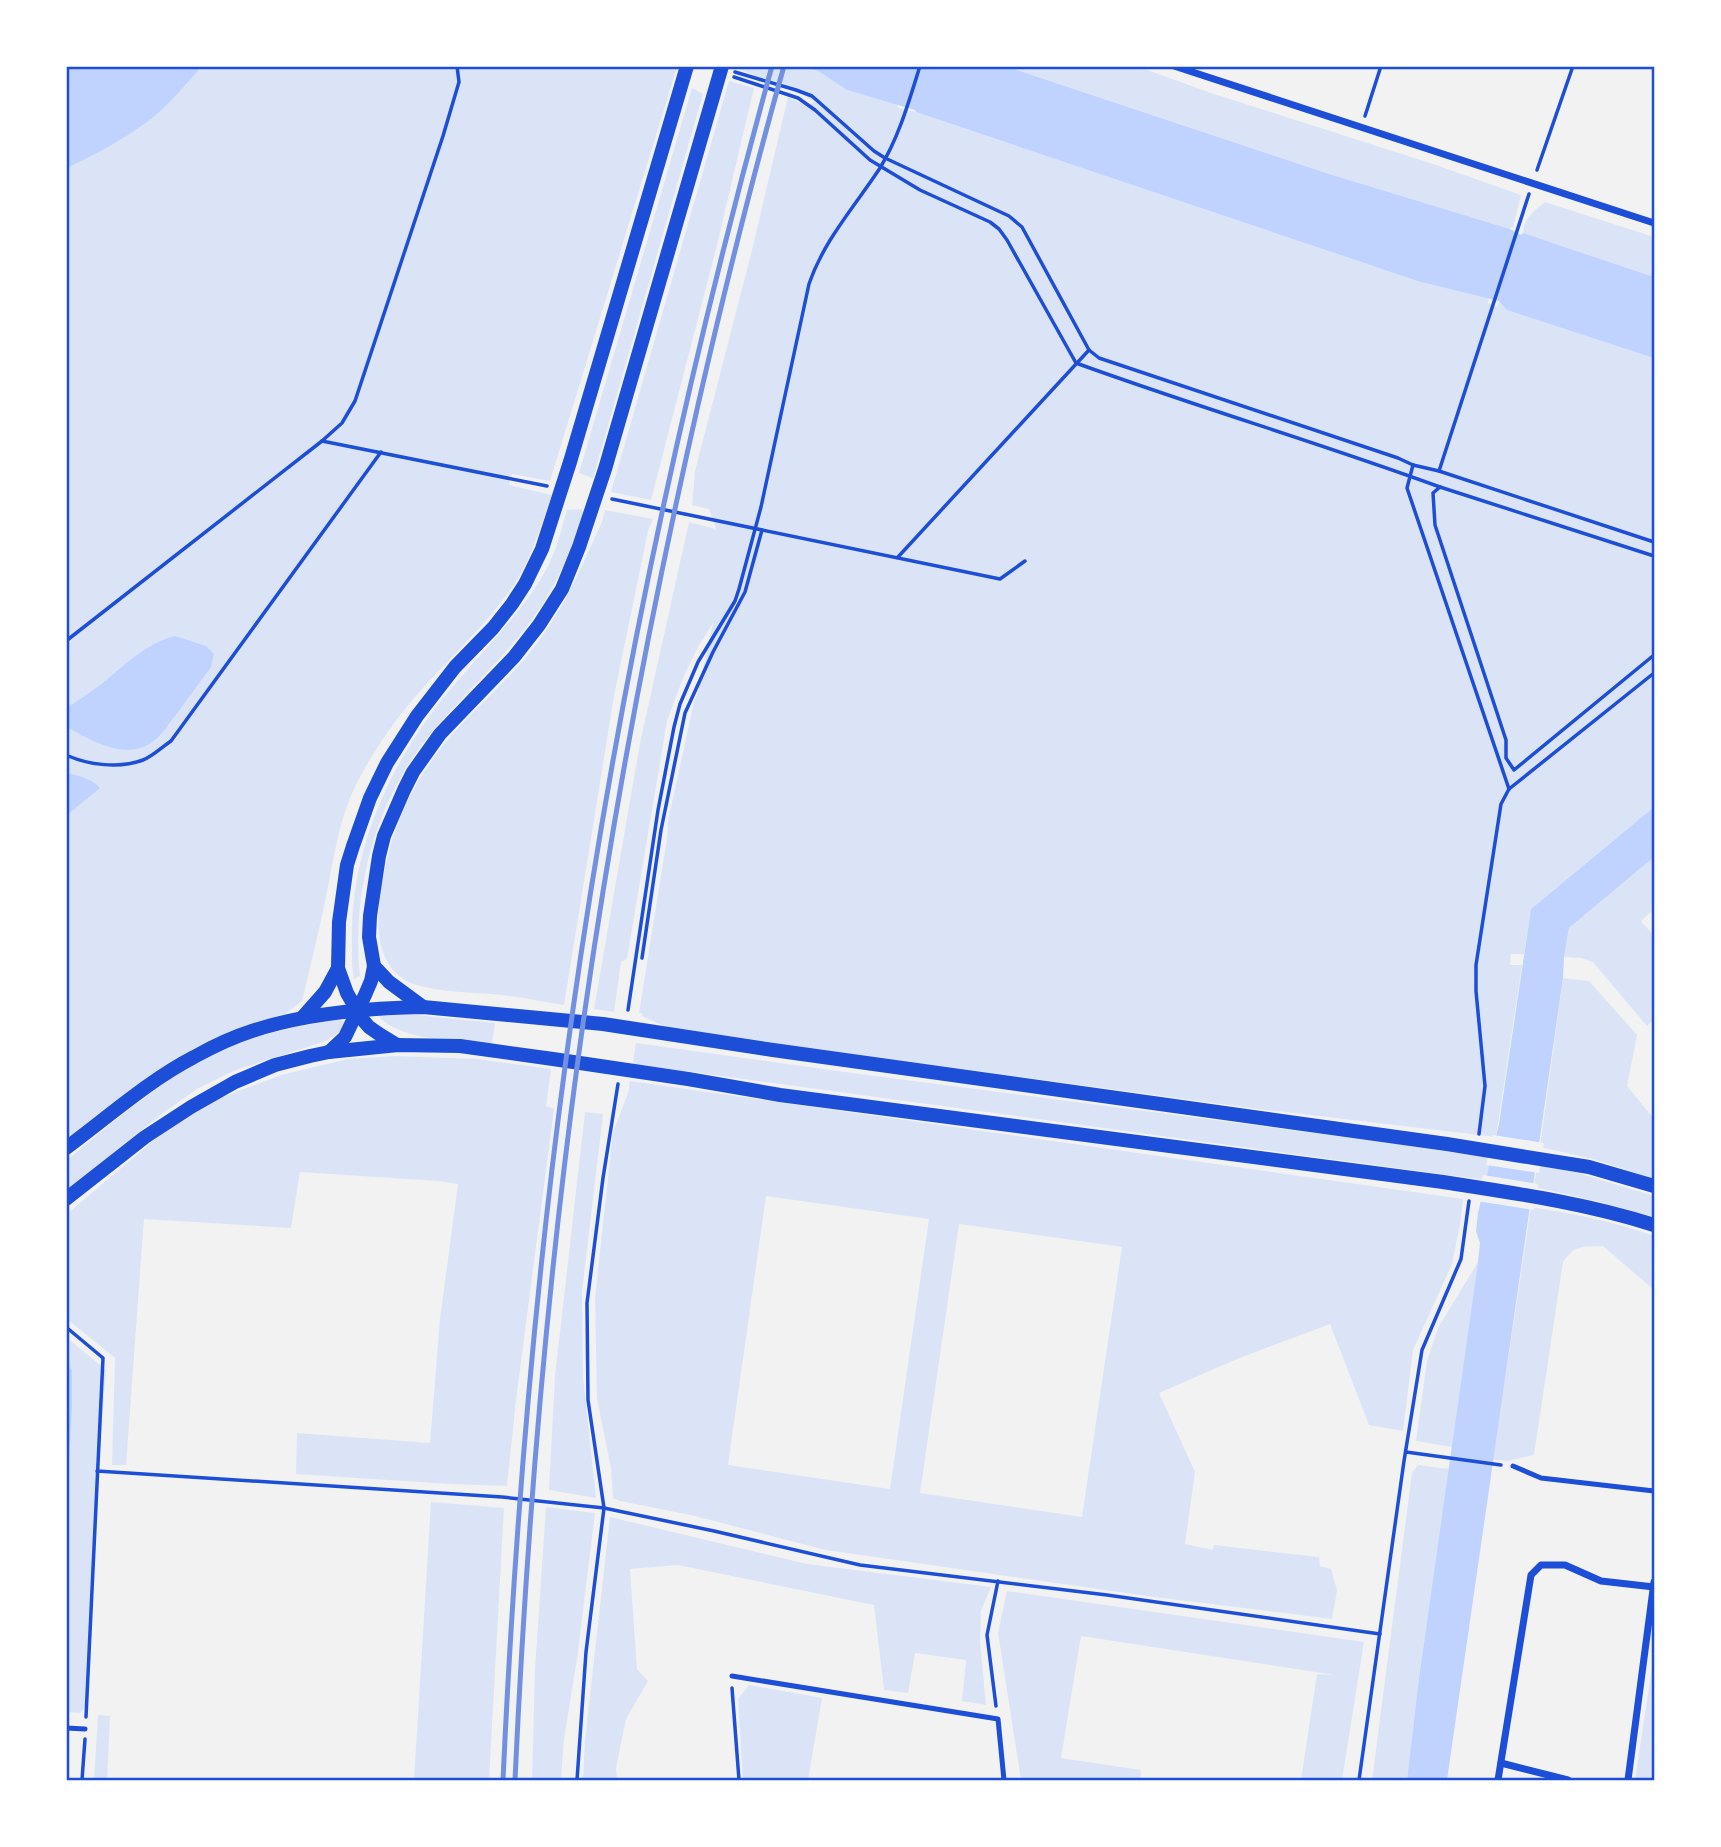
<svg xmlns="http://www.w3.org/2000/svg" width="1721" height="1847" font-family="'Fira Sans Condensed',sans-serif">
<rect width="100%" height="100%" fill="#f2f2f2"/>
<g fill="#dbe4f7" fill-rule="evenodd">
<path d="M67 67H677L550 481 512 474 509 485 552 495C541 524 532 557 515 583 489 622 454 654 423 688 398 715 376 747 359 779 338 818 334 860 325 902 318 935 310 968 302 1001L285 1014 244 1027 67 1143Z"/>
<polygon points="734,67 804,67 818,71 847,90 898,104 898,108 916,112 1429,284 1489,298 1488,303 1497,307 1500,301 1654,357 1654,807 1531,909 1524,954 1511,954 1510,965 1522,965 1496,1137 1251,1108 963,1069 742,1043 668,1028 642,1016 642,1013 639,1013 667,838 668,826 667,825 694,702 698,693 713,623 699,645 683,678 667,721 627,959 621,962 614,1012 594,1009 640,743 689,522 716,529 709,509 692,505 695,471 752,250 788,97 805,105 815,102 803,95"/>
<polygon points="1008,67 1139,67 1211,93 1433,164 1521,195 1513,228 1511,227 1510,229 1326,173"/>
<polygon points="729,81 754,88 717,245 651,500 611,492"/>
<polygon points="692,88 703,94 593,478 579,473"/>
<path d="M1545 202 1654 237V277L1523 233C1523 219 1534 211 1545 202Z"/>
<path d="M581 509 585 514C569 553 554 593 527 626 498 664 462 696 431 733 376 799 351 891 360 976L354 979C351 965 352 951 352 937 351 841 397 749 460 678 490 643 523 611 546 570 556 552 561 530 567 510Z"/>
<path d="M605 510 653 519 648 531 614 696 564 1005C543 1002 522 997 501 995 475 992 423 993 402 978 379 962 377 931 379 906 387 836 410 781 457 729 486 698 519 670 543 635 568 600 584 561 602 522Z"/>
<polygon points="1654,857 1654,909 1641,921 1654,936 1654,1019 1647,1026 1593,962 1581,958 1564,957 1569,928"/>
<polygon points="1563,978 1589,981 1637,1035 1627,1086 1654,1119 1654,1179 1593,1159 1540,1147"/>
<path d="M396 1013 495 1023 492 1044C457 1041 407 1042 380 1018L381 1014Z"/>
<path d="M339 1019 344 1022 340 1031 326 1041 233 1071 197 1089 163 1113 67 1190V1160C121 1116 173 1068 240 1043 271 1031 305 1025 339 1019Z"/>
<polygon points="636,1043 867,1075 1492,1156 1486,1180 633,1064"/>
<polygon points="395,1056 477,1059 551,1069 546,1106 554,1109 516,1400 507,1486 450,1484 296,1474 297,1433 430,1443 440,1319 458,1184 438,1181 300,1172 291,1228 144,1219 126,1465 112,1465 115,1358 67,1319 67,1214 160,1135 215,1100 281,1075 348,1059"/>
<path d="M630 1081 1463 1199 1460 1225 1452 1264 1413 1350 1403 1431 1369 1425 1330 1324 1237 1359 1159 1393 1195 1472 1185 1544 1213 1550 1214 1545 1319 1557 1320 1566 1331 1569 1337 1590 1332 1619 1154 1597 826 1550 695 1516 620 1501 613 1498 611 1468 597 1399 595 1298 613 1132 628 1093ZM766 1196 929 1219 890 1489 728 1465ZM959 1224 1122 1247 1082 1517 920 1493Z"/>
<polygon points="585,1112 603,1114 582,1292 583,1377 596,1498 549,1490 555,1376"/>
<polygon points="1537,1164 1578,1173 1654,1196 1654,1217 1596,1201 1534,1187"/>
<path d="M1531 1207C1570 1213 1617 1222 1654 1236V1290L1603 1246C1582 1247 1576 1244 1563 1262L1534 1455 1507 1461 1493 1460Z"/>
<polygon points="1478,1262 1452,1447 1416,1441 1427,1361 1438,1328"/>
<polygon points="66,1337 106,1370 95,1510 87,1706 79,1713 66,1712 66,1478 72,1411 72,1370 67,1364"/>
<polygon points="1418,1465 1449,1469 1419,1678 1407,1780 1372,1780 1412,1473"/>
<polygon points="431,1502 504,1508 489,1780 414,1780"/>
<polygon points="546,1507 595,1513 577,1659 564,1739 561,1780 532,1780 535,1669"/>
<polygon points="610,1517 807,1564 991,1587 981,1611 980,1641 986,1705 962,1701 966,1660 915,1653 908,1693 884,1690 874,1605 678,1565 630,1569 637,1669 648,1681 626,1719 616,1768 617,1780 583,1780 585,1740"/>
<polygon points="1007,1591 1364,1642 1342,1780 1301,1780 1317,1674 1335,1675 1081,1636 1061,1758 1141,1770 1140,1780 1021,1780 998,1633"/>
<polygon points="1654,1654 1654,1780 1635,1780"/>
<polygon points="749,1685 822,1698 808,1780 743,1780 738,1699"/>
<polygon points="98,1715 110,1716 107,1780 94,1780"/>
</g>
<g fill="#bfd3fe">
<path d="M67 66H199V67L198 71C182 88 166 108 147 122 122 140 95 155 67 168Z"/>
<polygon points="804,67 1008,67 1326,173 1510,229 1521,235 1523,233 1654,277 1654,358 1507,310 1499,301 1421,282 916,112 915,110 847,90 818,71"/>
<path d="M175 636 206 646 214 654 211 667C199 683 187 700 175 716 167 726 160 738 149 744 124 760 88 739 67 727V708C78 700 91 692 103 683 125 665 146 643 175 636Z"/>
<path d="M67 773C79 776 91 778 100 788L67 815Z"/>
<polygon points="1654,807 1654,857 1569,928 1564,957 1563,978 1447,1780 1407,1780 1419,1678 1478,1262 1480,1243 1476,1231 1478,1213 1499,1124 1531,909"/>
<polygon points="67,1364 72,1370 72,1411 67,1478"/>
</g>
<g fill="#f2f2f2">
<polygon points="1493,1135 1544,1143 1539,1173 1486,1165"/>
<polygon points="1483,1175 1538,1184 1534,1210 1477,1201"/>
</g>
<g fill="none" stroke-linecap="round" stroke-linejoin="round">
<g stroke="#1d4ed8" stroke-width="3.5">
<polyline points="735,72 796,90 812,96 874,151 885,158 1009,216 1022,227 1089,350 1099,358 1398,458 1413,465 1439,471 1654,542"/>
<path d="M734 77 798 98 815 110 870 160 920 190 990 222 999 229 1007 240 1076 363C1197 407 1320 443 1440 487"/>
<polyline points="1365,116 1381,66"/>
<polyline points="1537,170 1573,66"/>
<polyline points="322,441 547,486"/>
<polyline points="1413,465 1407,488 1509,789"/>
<polyline points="1439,471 1529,194"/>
<polyline points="612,499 1000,579 1025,561"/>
<polyline points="1654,556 1440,487 1433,493 1435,525 1506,740 1506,758 1514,770 1654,655"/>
<polyline points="898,557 1089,350"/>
<polyline points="66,641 322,441 342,423 355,401 443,136 459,82 457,66"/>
<path d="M66 755C88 765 120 769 143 760 153 756 162 747 171 741L381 452"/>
<polyline points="642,958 661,830 685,713 713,652 745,592 762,530"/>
<path d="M628 1010 658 810 674 727 680 704 698 662 735 601 739 589 761 507 809 284C824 240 855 206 880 168 899 137 909 101 920 66"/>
<polyline points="1479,1134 1485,1086 1476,991 1476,965 1501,804 1509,789 1654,673"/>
<polyline points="66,1327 103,1358 86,1717"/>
<polyline points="1406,1452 1501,1465"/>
<polyline points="97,1471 502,1497 604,1508 714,1531 860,1565 1107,1595 1380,1634"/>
<polyline points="732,1688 739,1780"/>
<polyline points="996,1706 987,1635 998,1581"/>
<polyline points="82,1780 85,1739"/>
<polyline points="577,1780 586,1652 604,1508 588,1400 587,1303 603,1178 618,1084"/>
<polyline points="1359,1780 1404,1461 1422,1350 1461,1259 1469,1201"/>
</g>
<g stroke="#1d4ed8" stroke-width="5">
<polyline points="1513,1466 1541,1478 1654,1491"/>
<polyline points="732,1676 998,1719 1004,1780"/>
<polyline points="66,1728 85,1729"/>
</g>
<g stroke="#1d4ed8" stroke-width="7">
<polyline points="1174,66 1654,223"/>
<polyline points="1501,1763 1568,1780"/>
<polyline points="1498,1780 1531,1575 1541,1565 1565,1565 1601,1581 1654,1587"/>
<polyline points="1628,1780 1654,1582"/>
</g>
<g stroke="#1d4ed8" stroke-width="14">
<polyline points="374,966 389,982 423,1007"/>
<polyline points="302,1018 325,992 338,968"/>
<polyline points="397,1045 379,1034 369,1027 362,1019 347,993 338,968 339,922 347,865 353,846 370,798 387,763 417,716 455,667 493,628 512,604 525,584 542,549 570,462 687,66"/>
<polyline points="329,1052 345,1037 365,995 371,981 374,966 369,937 370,916 379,856 384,836 404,790 413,772 440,734 514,657 539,625 562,589 579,547 605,469 722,66"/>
<path d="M66 1148C108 1117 148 1081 194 1057 212 1047 233 1037 252 1031 303 1014 370 1008 423 1007L603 1024 773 1050 1447 1144 1589 1167 1654 1186"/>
<path d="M66 1199 145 1137 191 1107 235 1082 275 1065 310 1056 329 1052 398 1045 460 1046 553 1059 688 1079 780 1095 1443 1182C1514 1193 1585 1203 1654 1225"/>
</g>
<g stroke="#7290e2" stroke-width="5">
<path d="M503 1780C514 1542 533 1304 565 1067 610 729 681 395 772 66"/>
<path d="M515 1780C526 1542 545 1304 577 1067 607 845 648 624 698 405 724 292 752 179 784 66"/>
</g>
</g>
<rect width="1721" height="1847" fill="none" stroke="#ffffff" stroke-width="136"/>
<rect x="68" y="68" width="1585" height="1711" fill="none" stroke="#1d4ed8" stroke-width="2.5"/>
</svg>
